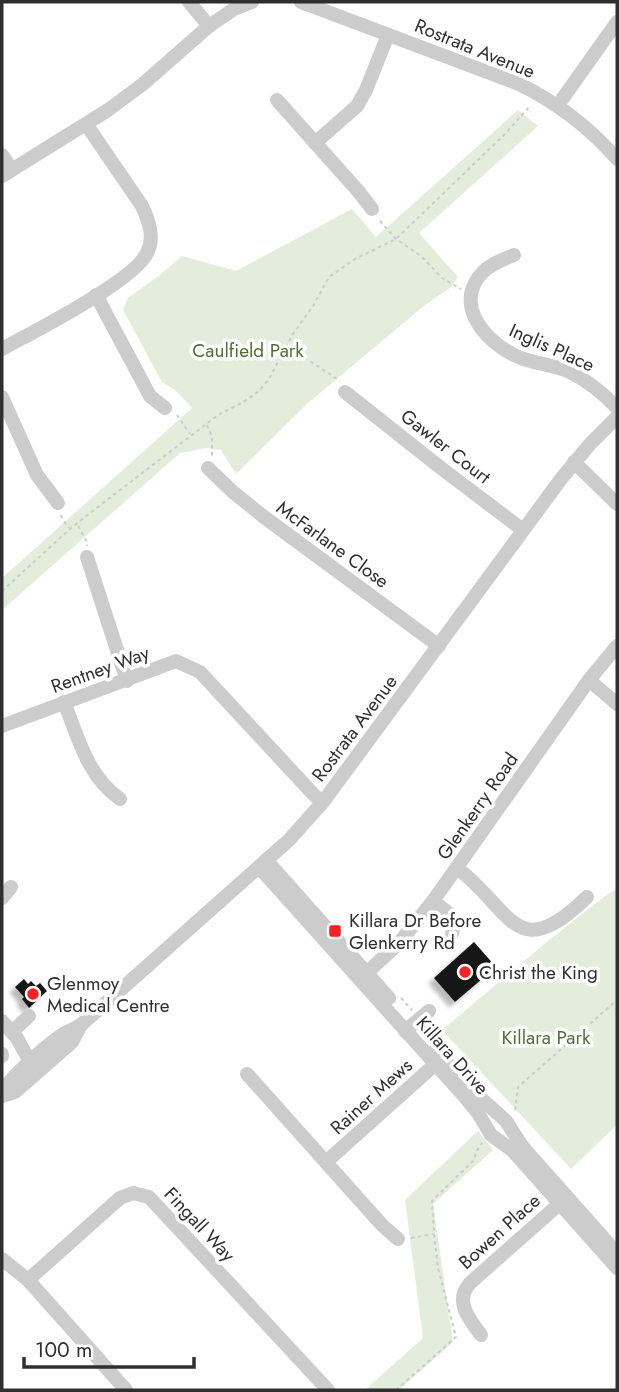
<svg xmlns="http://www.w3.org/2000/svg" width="619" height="1392" font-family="Jost,sans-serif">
<defs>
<filter id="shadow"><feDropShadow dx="-5.5" dy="5.5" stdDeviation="2" flood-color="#0004"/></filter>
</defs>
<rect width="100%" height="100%" fill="#fff"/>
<g fill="#e4eddb">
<polygon points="518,110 538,126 419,233 458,277 451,287 425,305 308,403 236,474 221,450 206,448 180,453 2,610 2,578 192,408 175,390 162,382 123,310 128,298 160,275 182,256 236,271 352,209 376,237"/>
<polygon points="617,889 617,1125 571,1169 442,1030 548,941 605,896"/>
<polygon points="478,1131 493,1150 433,1204 453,1342 399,1390 365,1390 423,1338 405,1200"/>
</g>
<g fill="#161616" filter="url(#shadow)">
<polygon points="474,942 496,967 455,1002 434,978"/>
<polygon points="24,979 28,984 31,981 36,986 40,983 47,991 29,1008 22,999 24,997 15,987"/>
</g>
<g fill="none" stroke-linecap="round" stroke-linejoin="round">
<g stroke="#ccc" stroke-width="2" stroke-dasharray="3.5 3.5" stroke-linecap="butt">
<polyline points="380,221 396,239 421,256 442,278 461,289"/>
<polyline points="287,346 340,381"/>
<polyline points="177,415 190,434"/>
<polyline points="207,425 212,437 212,457"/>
<polyline points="61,515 63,520 69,528"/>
<polyline points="78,526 87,542 87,546"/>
<polyline points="2,591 70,529 103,503 218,415 245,401 259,391 269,379 293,334 313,306 329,277 355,259 396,239 504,135 530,106"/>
<polyline points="401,998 412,1010"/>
<polyline points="430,1029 439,1037"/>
<polyline points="515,1110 518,1087 617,1000"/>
<polyline points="411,1238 433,1234"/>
<polyline points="396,1390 456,1337 438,1268 434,1234 432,1201 474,1160 476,1152 482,1143"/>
</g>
<g stroke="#ccc" stroke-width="14">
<polyline points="189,2 209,26"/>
<path d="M301 2 519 84C558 103 589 127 617 159"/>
<polyline points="277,100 359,192 372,209"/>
<polyline points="558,105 617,22"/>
<polyline points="315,143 357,106 366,90 388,35"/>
<polyline points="2,155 12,170"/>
<polyline points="2,176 108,110 143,84 209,26 234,9 252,2"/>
<path d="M514 255C504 259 493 263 485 270 452 301 482 339 514 355 531 364 553 364 570 372 588 381 604 394 617 408"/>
<polyline points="96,295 150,396 165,408"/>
<path d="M2 349C33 332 134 281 147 253 155 238 149 221 142 206L86 124"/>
<polyline points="345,392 441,468 523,530"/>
<polyline points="2,397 37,475 58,503"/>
<polyline points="574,462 617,504"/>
<polyline points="208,468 233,492 264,517 439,646"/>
<polyline points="87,557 127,681"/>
<polyline points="589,680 617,704"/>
<path d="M64 702C78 737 87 776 120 799"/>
<polyline points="2,726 176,661 200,672 315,796 323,802"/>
<polyline points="266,860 389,998"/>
<polyline points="259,867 465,1097 478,1113 491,1135 512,1150 617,1268"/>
<path d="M457 868C512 909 515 967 587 897"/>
<polyline points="2,898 11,887"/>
<polyline points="433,901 451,915 455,923 452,933"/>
<polyline points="360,979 399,943 433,901 589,680 617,646"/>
<polyline points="2,1021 17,1038 25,1053 36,1067"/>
<polyline points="405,1031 429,1011"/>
<polyline points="12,1032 29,1016"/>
<polyline points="435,1050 475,1093 506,1121 520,1143 528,1153 617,1253"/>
<polyline points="2,1054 2,1056"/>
<polyline points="247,1074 382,1225 398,1239"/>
<path d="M2 1092C10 1077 49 1043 65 1033 70 1030 76 1028 81 1025L289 840 323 802 561 479 590 444 617 417"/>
<polyline points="2,1096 15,1092 72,1042 81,1025"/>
<polyline points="326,1162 441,1059"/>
<polyline points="2,1259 28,1280 126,1390"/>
<polyline points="28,1280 120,1198 133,1193 149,1197 328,1390"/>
<path d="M481 1335C473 1324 459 1308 464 1293 465 1289 468 1286 470 1283L566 1198"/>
</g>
</g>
<g fill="#f52223" stroke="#fff" stroke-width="2.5">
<rect x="328" y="924" width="14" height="14" rx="3.5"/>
<circle cx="465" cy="972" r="7"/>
<circle cx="33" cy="994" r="7"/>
</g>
<g text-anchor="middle" stroke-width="7" stroke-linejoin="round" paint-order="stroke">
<g font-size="19" fill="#2f2f2f" stroke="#fff">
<text transform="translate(475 48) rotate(22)" y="7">Rostrata Avenue</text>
<text transform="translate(552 347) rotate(24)" y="7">Inglis Place</text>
<text transform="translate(446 446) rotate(38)" y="7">Gawler Court</text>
<text transform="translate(333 544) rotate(36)" y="7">McFarlane Close</text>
<text transform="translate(100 669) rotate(-20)" y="7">Rentney Way</text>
<text transform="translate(354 728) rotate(-53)" y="7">Rostrata Avenue</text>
<text transform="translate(477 806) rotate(-55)" y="7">Glenkerry Road</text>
<text transform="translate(453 1055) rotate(48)" y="7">Killara Drive</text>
<text transform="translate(371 1096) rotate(-42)" y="7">Rainer Mews</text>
<text transform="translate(200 1224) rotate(47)" y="7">Fingall Way</text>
<text transform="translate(499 1231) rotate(-42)" y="7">Bowen Place</text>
</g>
<g font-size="19" fill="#4e6f38" stroke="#fff">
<text x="248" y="357">Caulfield Park</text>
<text x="546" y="1044">Killara Park</text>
</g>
<g font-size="19" fill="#2f2f2f" stroke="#fff" text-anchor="start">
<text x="349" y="927">Killara Dr Before<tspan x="349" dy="22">Glenkerry Rd</tspan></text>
<text x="479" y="979">Christ the King</text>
<text x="47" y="990">Glenmoy<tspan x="47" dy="22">Medical Centre</tspan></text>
</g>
</g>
<rect width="619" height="1392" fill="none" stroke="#2f2f2f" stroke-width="7"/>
<path d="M24 1357v10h170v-10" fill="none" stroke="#2f2f2f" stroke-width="3.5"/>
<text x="35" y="1357" font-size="21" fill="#2f2f2f" stroke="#ffffff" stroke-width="5" paint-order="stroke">100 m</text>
</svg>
